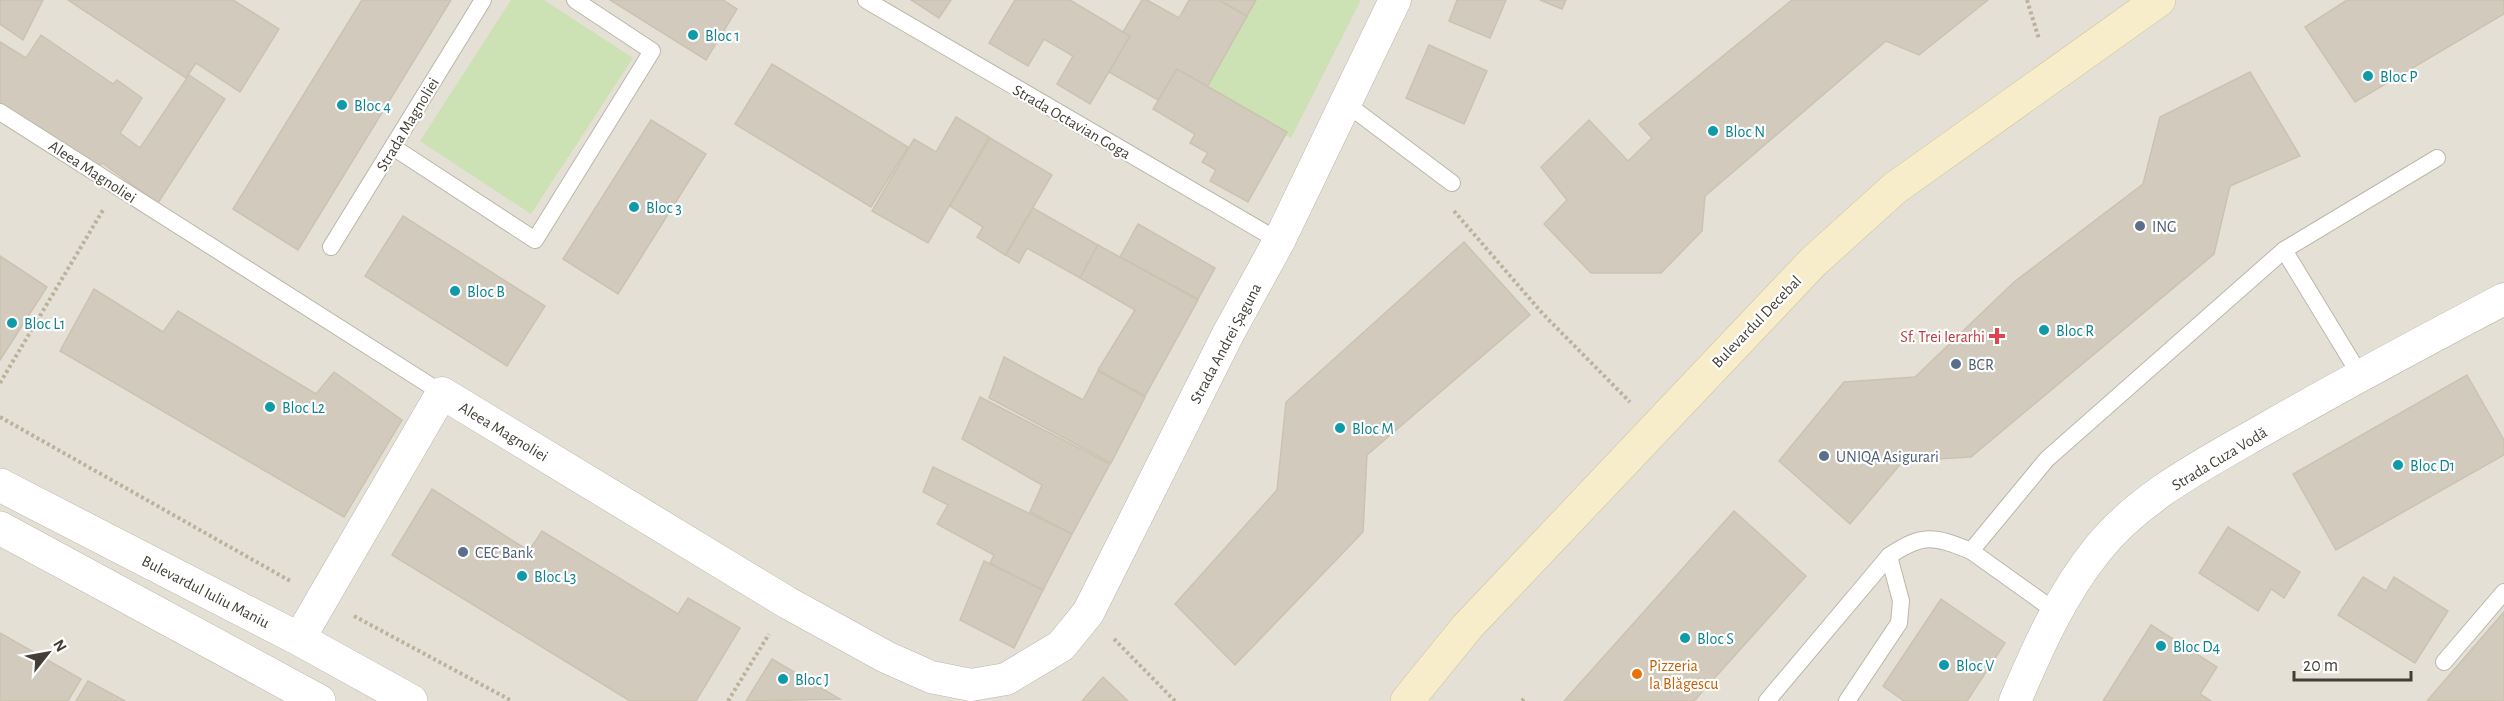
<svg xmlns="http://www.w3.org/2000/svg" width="2504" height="701" font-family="'Alegreya Sans',sans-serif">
<rect width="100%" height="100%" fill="#f1eee7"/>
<rect fill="#e5e0d5" x="0" y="0" width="2504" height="701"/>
<g fill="#cce1b4">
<polygon points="511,0 544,0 633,58 531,214 420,141"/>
<polygon points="1245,0 1361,0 1291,138 1199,86"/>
</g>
<g fill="#d2cabd" stroke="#ccc2b1" stroke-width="1.5">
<polygon points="0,0 43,0 23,40 0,24"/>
<polygon points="68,0 233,0 279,29 240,92 196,63 186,78"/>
<polygon points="362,0 451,0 298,250 233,209"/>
<polygon points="610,0 723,0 737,9 706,60"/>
<polygon points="911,0 951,0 939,18"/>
<polygon points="1015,0 1070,0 1130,36 1090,104 1057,84 1073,56 1044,39 1028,66 989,43"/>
<polygon points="1142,0 1147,0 1179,18 1189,0 1219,0 1247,16 1207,87 1177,69 1158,100 1109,72 1130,36 1123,32"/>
<polygon points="1219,0 1256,0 1247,16"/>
<polygon points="1457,0 1506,0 1490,38 1449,21"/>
<polygon points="1540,0 1566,0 1562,9"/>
<polygon points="1792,0 1988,0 1919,55 1886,41 1705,196 1702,231 1661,273 1591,273 1544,224 1567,200 1541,167 1589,120 1628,161 1652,138 1639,124"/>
<polygon points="2347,0 2504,0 2504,14 2355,102 2305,27"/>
<polygon points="41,35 113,84 117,80 142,98 120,133 140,148 189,75 225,99 158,203 102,163 97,172 0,103 0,42 26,58"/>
<polygon points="1429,45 1487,71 1464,124 1406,98"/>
<polygon points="772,64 908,147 871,207 735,124"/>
<polygon points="1177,69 1287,132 1248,202 1210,181 1216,170 1202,162 1208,153 1190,143 1195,134 1153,109"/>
<polygon points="2250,72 2300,156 2230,186 2214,254 1971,457 1903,461 1850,524 1779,461 1844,382 1915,377 2014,282 2143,184 2160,117"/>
<polygon points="956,117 989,137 928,243 872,211 914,139 936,152"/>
<polygon points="651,120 706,154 618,294 563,259"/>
<polygon points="990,138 1052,175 1005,255 977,237 983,227 950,206"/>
<polygon points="1033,208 1098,245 1080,278 1027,248 1019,263 1006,255"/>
<polygon points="403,216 545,306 507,366 365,276"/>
<polygon points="1138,224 1215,268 1198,299 1120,257"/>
<polygon points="1464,242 1530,315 1367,455 1363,532 1235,665 1175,604 1277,490 1286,402"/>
<polygon points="1098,245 1198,300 1145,396 1098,370 1135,310 1080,278"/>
<polygon points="0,256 47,287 0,360"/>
<polygon points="94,289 163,332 178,311 316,394 334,372 402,420 344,517 60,351"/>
<polygon points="1004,357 1083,400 1098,371 1145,397 1111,463 989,398"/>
<polygon points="2467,375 2504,440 2504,455 2336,550 2293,474"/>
<polygon points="980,397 1110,464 1072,534 1030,512 1042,485 962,439"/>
<polygon points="933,467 1072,534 1043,590 990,563 994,555 937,524 948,505 923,492"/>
<polygon points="432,489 529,551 542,531 678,614 688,598 740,628 696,701 630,701 392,555"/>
<polygon points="1734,511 1806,576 1694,701 1564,701"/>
<polygon points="2228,527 2300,572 2284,598 2271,589 2258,611 2199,573"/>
<polygon points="984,561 1043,590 1014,648 960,620"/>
<polygon points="2363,577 2386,591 2394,577 2448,611 2415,663 2338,615"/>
<polygon points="1941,599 2005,643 1967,701 1904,701 1883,686"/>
<polygon points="2504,612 2504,701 2427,701"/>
<polygon points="2151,625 2217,667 2200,694 2211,701 2103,701"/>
<polygon points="0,633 81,679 68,701 0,701"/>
<polygon points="772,659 840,699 746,701"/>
<polygon points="1103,677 1128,701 1082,701"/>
<polygon points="88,681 125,701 76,701"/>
</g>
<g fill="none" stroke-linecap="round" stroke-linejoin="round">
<g stroke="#bcb6aa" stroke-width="18">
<g id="service">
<polyline points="866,0 1279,241"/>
<polyline points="1344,102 1452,183"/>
<polyline points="0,112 442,393"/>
<polyline points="393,147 535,240 652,51 575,0"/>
<polyline points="331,247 483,0"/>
<polyline points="2284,250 2437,158"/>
<polyline points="1971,551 2055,611"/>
<polyline points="2444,662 2504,592"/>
<path d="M1767 701 1889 556C1923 533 1934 536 1971 551L2047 459 2284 250 2360 375"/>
<polyline points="1847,701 1899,623 1901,601 1889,556"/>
</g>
</g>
<g stroke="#bcb6aa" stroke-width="33">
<g id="minor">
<polyline points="299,639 442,393 788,603 886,657 931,677 971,685 1006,679 1061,646 1088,613 1228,334 1279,241 1395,0"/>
<path d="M2015 701C2038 648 2060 596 2097 550 2140 496 2206 463 2265 429 2344 384 2424 341 2504 299"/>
</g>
</g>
<g stroke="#bcb6aa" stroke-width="34">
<g id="tertiary">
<polyline points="0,485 299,639 411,701"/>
<polyline points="0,528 319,701"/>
</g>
</g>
<g stroke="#ccc09b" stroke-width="34">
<polyline id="secondary" points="1407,701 1467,627 1813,262 1895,188 2159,0"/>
</g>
<g stroke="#bcb19d" stroke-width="4" stroke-dasharray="3 3" stroke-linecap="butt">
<polyline points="2027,0 2039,39"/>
<polyline points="1454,211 1543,314 1630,402"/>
<polyline points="0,383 103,210"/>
<polyline points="0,417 292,582"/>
<polyline points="354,616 512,701"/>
<polyline points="1114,639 1175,701"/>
<polyline points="728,701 769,634"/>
<polyline points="1522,701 1524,699"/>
</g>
<use href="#service" stroke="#fff" stroke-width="16"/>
<use href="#minor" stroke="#fff" stroke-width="32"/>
<use href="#tertiary" stroke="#fff" stroke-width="33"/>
<use href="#secondary" stroke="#f8edca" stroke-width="33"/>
</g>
<g fill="#0f9aa8" stroke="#fff" stroke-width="2">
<circle cx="693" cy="35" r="6"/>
<circle cx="2368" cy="76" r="6"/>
<circle cx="342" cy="105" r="6"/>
<circle cx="1713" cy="131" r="6"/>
<circle cx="634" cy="207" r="6"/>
<circle cx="455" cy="291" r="6"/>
<circle cx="12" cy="323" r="6"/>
<circle cx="2044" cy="330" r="6"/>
<circle cx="270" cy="407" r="6"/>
<circle cx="1340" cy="428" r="6"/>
<circle cx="2398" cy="465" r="6"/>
<circle cx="522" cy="576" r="6"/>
<circle cx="1685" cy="638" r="6"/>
<circle cx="2161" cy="646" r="6"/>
<circle cx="1944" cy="665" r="6"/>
<circle cx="783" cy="679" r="6"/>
</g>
<g fill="#5c6f8a" stroke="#fff" stroke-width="2">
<circle cx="2140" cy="226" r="6"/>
<circle cx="1956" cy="364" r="6"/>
<circle cx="1824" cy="456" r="6"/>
<circle cx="463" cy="552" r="6"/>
</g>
<path fill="#e0444e" stroke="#fff" stroke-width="2" d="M1994 327h6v6h6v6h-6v6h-6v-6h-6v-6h6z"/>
<circle fill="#e8710a" stroke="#fff" stroke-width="2" cx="1637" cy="674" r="6"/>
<g text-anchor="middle" stroke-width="4.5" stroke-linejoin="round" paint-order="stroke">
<g font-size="16" fill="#0d838f" stroke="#fff" text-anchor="start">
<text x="705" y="41">Bloc 1</text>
<text x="2380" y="82">Bloc P</text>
<text x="354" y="111">Bloc 4</text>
<text x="1725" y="137">Bloc N</text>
<text x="646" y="213">Bloc 3</text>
<text x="467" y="297">Bloc B</text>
<text x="24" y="329">Bloc L1</text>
<text x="2056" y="336">Bloc R</text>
<text x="282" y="413">Bloc L2</text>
<text x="1352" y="434">Bloc M</text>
<text x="2410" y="471">Bloc D1</text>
<text x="534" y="582">Bloc L3</text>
<text x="1697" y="644">Bloc S</text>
<text x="2173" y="652">Bloc D4</text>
<text x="1956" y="671">Bloc V</text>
<text x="795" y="685">Bloc J</text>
</g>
<g font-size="16" fill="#433f36" stroke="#fff">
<text transform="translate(1072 121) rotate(30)" y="6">Strada Octavian Goga</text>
<text transform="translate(407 124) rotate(-59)" y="6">Strada Magnoliei</text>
<text transform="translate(93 171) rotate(33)" y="6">Aleea Magnoliei</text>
<text transform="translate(1756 321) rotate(-46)" y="6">Bulevardul Decebal</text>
<text transform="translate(1225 343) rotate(-62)" y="6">Strada Andrei Șaguna</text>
<text transform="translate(504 431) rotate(31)" y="6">Aleea Magnoliei</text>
<text transform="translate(2219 458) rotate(-31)" y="6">Strada Cuza Vodă</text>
<text transform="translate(206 591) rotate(27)" y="6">Bulevardul Iuliu Maniu</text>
</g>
<g font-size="16" fill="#4e5e75" stroke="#fff" text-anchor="start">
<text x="2152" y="232">ING</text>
<text x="1968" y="370">BCR</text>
<text x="1836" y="462">UNIQA Asigurari</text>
<text x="475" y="558">CEC Bank</text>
</g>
<g font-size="16" fill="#be3a42" stroke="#fff" text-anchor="end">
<text x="1985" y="342">Sf. Trei Ierarhi</text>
</g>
<g font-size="16" fill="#c56008" stroke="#fff" text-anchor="start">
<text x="1649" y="671">Pizzeria<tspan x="1649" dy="18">la Blăgescu</tspan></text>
</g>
</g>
<g transform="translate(48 653) rotate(59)" stroke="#ffffff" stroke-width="4.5" paint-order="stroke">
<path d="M0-4.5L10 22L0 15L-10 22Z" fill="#433f36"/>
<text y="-9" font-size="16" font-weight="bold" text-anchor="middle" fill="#433f36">N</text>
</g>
<path d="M2294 671v9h117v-9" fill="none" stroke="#433f36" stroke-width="3"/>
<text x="2303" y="671" font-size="18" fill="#433f36" stroke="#ffffff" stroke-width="4.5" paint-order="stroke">20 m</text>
</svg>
